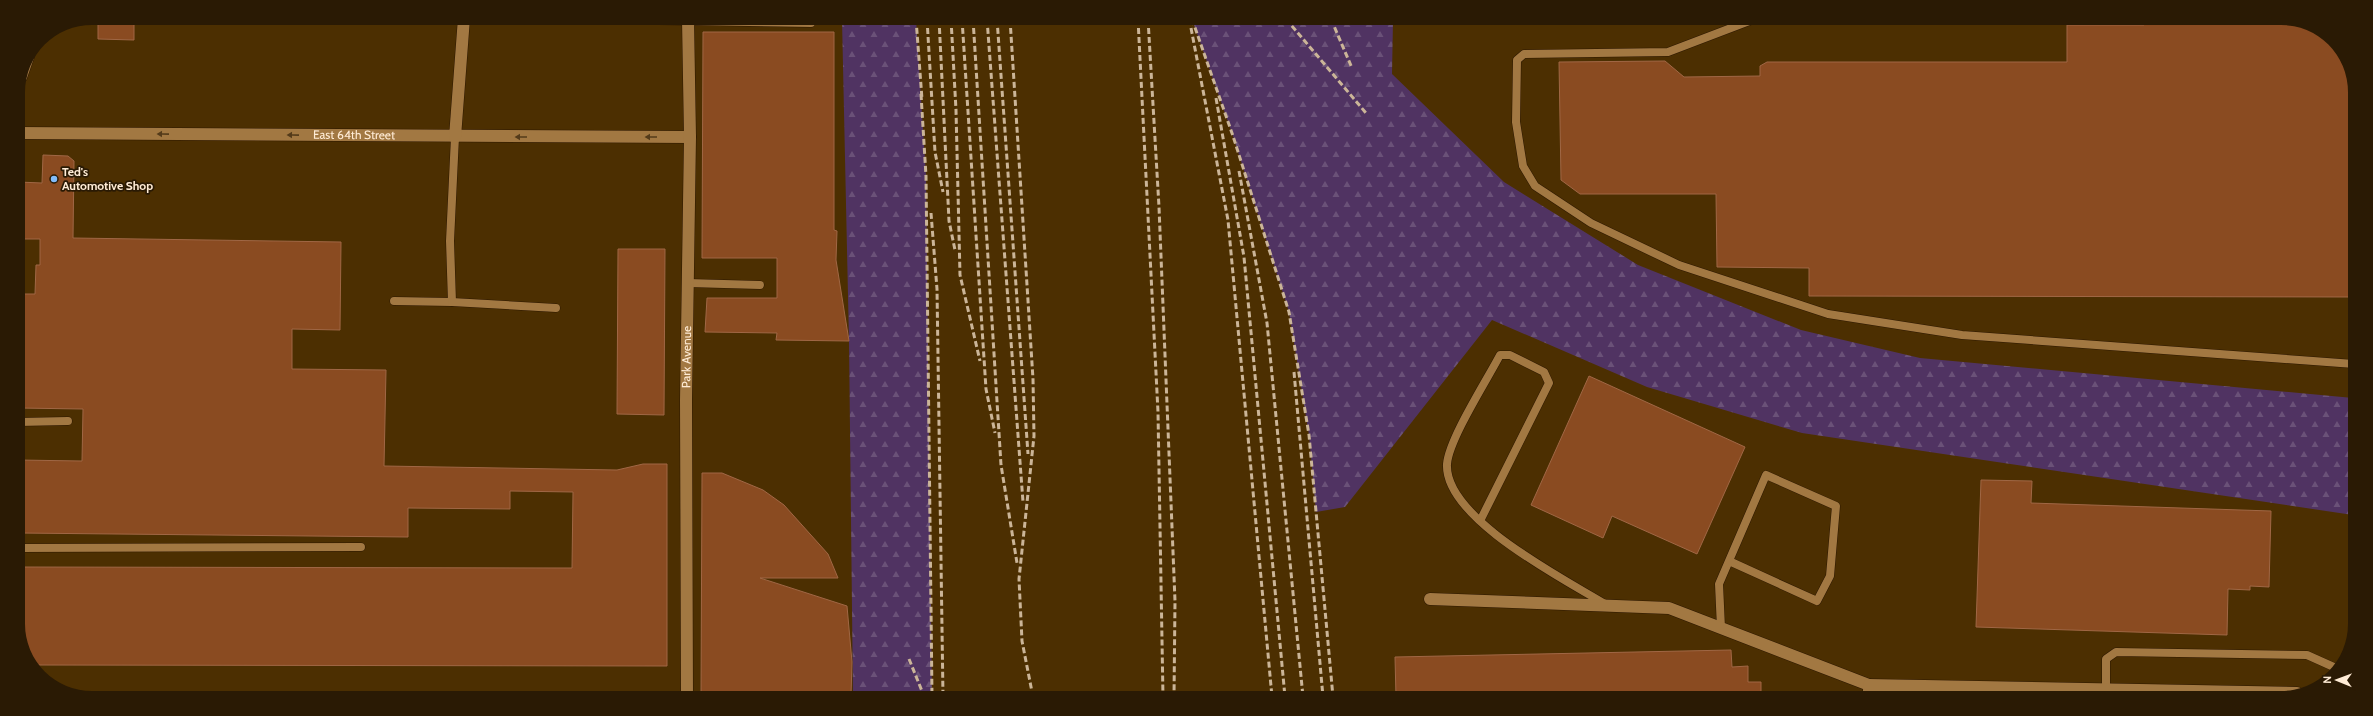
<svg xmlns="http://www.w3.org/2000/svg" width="2373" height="716" font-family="Cabin,sans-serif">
<defs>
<pattern id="forest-firs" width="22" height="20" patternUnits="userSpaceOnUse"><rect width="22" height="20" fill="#503362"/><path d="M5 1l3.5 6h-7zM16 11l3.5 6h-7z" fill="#6a5178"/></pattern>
</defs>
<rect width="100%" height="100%" fill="#4c2f01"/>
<g fill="url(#forest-firs)">
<polygon points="842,19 916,19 926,176 932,696 853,696 849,341"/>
<polygon points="1192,19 1393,20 1392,74 1504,182 1638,265 1801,330 1920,358 2353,398 2353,515 1802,433 1647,387 1492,320 1345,507 1316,512 1309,435 1289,312 1233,136"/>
</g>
<g fill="#8a4b21" stroke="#a06745">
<polygon points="98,18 134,18 134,40 98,39"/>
<polygon points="2144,20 2301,21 2340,47 2355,87 2354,297 1809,296 1809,268 1717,267 1716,194 1580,194 1561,180 1559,62 1665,61 1684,77 1760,76 1760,66 1767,62 2067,62 2067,25 2144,25"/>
<polygon points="703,32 834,32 834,230 837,231 836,260 849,341 776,340 777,333 705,332 707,298 777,298 777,258 702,258"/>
<polygon points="43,155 68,156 74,161 73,238 341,242 340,330 292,329 292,369 386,370 384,466 617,470 643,464 667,464 667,666 32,665 18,629 18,567 572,568 573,492 510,491 510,509 408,508 408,537 18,533 18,460 82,461 83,409 18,408 18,294 35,294 36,265 40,265 40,239 18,239 18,182 42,183"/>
<polygon points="618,249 665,249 664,415 617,414"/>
<polygon points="1589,376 1745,447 1697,554 1612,516 1603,538 1531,505"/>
<polygon points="702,473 722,473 763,490 784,505 828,554 838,578 760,578 847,606 852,662 851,696 701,696"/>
<polygon points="1981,480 2032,481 2031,503 2271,511 2269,587 2250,586 2250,590 2228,589 2227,635 1976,627"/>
<polygon points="1731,650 1732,667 1748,666 1748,682 1761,682 1761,697 1396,697 1395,657"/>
</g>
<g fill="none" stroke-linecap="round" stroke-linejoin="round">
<g stroke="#2d1800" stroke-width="9">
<g id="lane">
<polyline points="510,18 811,23"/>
<polyline points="1752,20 1668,52 1524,54 1517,60 1516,122 1523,166 1535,186 1591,223 1679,265 1828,314 1962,335 2354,364"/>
<polyline points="688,283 760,285"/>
<polyline points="394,301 452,302 450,241 455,137"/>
<polyline points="452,302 556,308"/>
<polyline points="18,422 68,421"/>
<path d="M1480 521 1549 383 1544 372 1510 355H1500C1487 380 1449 439 1447 464 1444 518 1564 579 1605 604"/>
<polyline points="18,548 361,547"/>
<polyline points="1721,628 1719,584 1766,475 1836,506 1830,576 1817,601 1729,561"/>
<polyline points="2106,689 2106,659 2116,652 2307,655 2336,668"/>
</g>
</g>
<g stroke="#2d1800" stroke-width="13">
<g id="street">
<path id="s1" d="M18 133 690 137"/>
<polyline points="455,137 464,18"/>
<polyline points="1430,599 1669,608 1869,685 1869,698"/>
<polyline points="1869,685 2297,693"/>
<path id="s2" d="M687 696 686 400 690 137 688 19"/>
</g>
</g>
<g stroke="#2d1800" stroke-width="13">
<polyline id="secondary" points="21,77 28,57"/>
</g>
<use href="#lane" stroke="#a27842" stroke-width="8"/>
<use href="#street" stroke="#a27842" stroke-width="12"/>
<use href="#secondary" stroke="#a27842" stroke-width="12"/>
<g stroke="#cbb598" stroke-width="3" stroke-dasharray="6 3" stroke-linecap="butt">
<polyline points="916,19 922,99"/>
<polyline points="927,19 935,152 943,192"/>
<polyline points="939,19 949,221 955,250"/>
<polyline points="951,19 956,110 960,275 980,361"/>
<polyline points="962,19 986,389 995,433"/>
<polyline points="973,19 1001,465 1017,563"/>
<polyline points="987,19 1023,502"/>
<polyline points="997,19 1028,454"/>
<polyline points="1010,19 1033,379 1034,436 1019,579 1022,641 1033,697"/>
<polyline points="1138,19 1158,412 1163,697"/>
<polyline points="1148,19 1159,207 1175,601 1174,697"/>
<polyline points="1192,19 1233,136 1289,312 1309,435 1333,697"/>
<polyline points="1286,19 1366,113"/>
<polyline points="1331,19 1352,68"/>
<polyline points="1191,28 1228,220 1272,697"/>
<polyline points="921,94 926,176 932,696"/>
<polyline points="1216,98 1244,257 1285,697"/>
<polyline points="1239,171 1267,323 1303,697"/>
<polyline points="931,213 937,289 943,696"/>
<polyline points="1294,372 1323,697"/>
<polyline points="909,659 924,696"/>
</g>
</g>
<defs><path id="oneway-solid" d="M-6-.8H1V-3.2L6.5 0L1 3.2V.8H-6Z"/></defs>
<g fill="#543b1a">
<use href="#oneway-solid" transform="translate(163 134) rotate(-179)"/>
<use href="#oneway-solid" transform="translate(293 135) rotate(-179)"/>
<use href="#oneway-solid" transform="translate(521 137) rotate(-180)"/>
<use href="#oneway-solid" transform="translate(651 137) rotate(180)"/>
</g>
<circle fill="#82bcfa" stroke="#2a1a04" stroke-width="1.5" cx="54" cy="179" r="4"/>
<g text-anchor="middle" stroke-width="3.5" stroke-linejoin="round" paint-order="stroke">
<g font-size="12" fill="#ffecd6" stroke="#2a1a04">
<text dy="4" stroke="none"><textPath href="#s1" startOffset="336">East 64th Street</textPath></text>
<text dy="4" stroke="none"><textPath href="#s2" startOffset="339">Park Avenue</textPath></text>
</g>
<g font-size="12" font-weight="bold" fill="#ffecd6" stroke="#2a1a04" text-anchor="start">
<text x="62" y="176">Ted's<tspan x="62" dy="14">Automotive Shop</tspan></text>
</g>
</g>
<path d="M0 0H2373V716H0ZM92 25H2281A67 67 0 0 1 2348 92V624A67 67 0 0 1 2281 691H92A67 67 0 0 1 25 624V92A67 67 0 0 1 92 25Z" fill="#2a1a04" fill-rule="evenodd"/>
<g transform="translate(2337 680) rotate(271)" stroke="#2a1a04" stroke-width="3" paint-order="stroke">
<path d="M0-3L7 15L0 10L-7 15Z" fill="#ffecd6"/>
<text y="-6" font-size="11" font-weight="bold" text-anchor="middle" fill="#ffecd6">N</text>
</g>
</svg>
